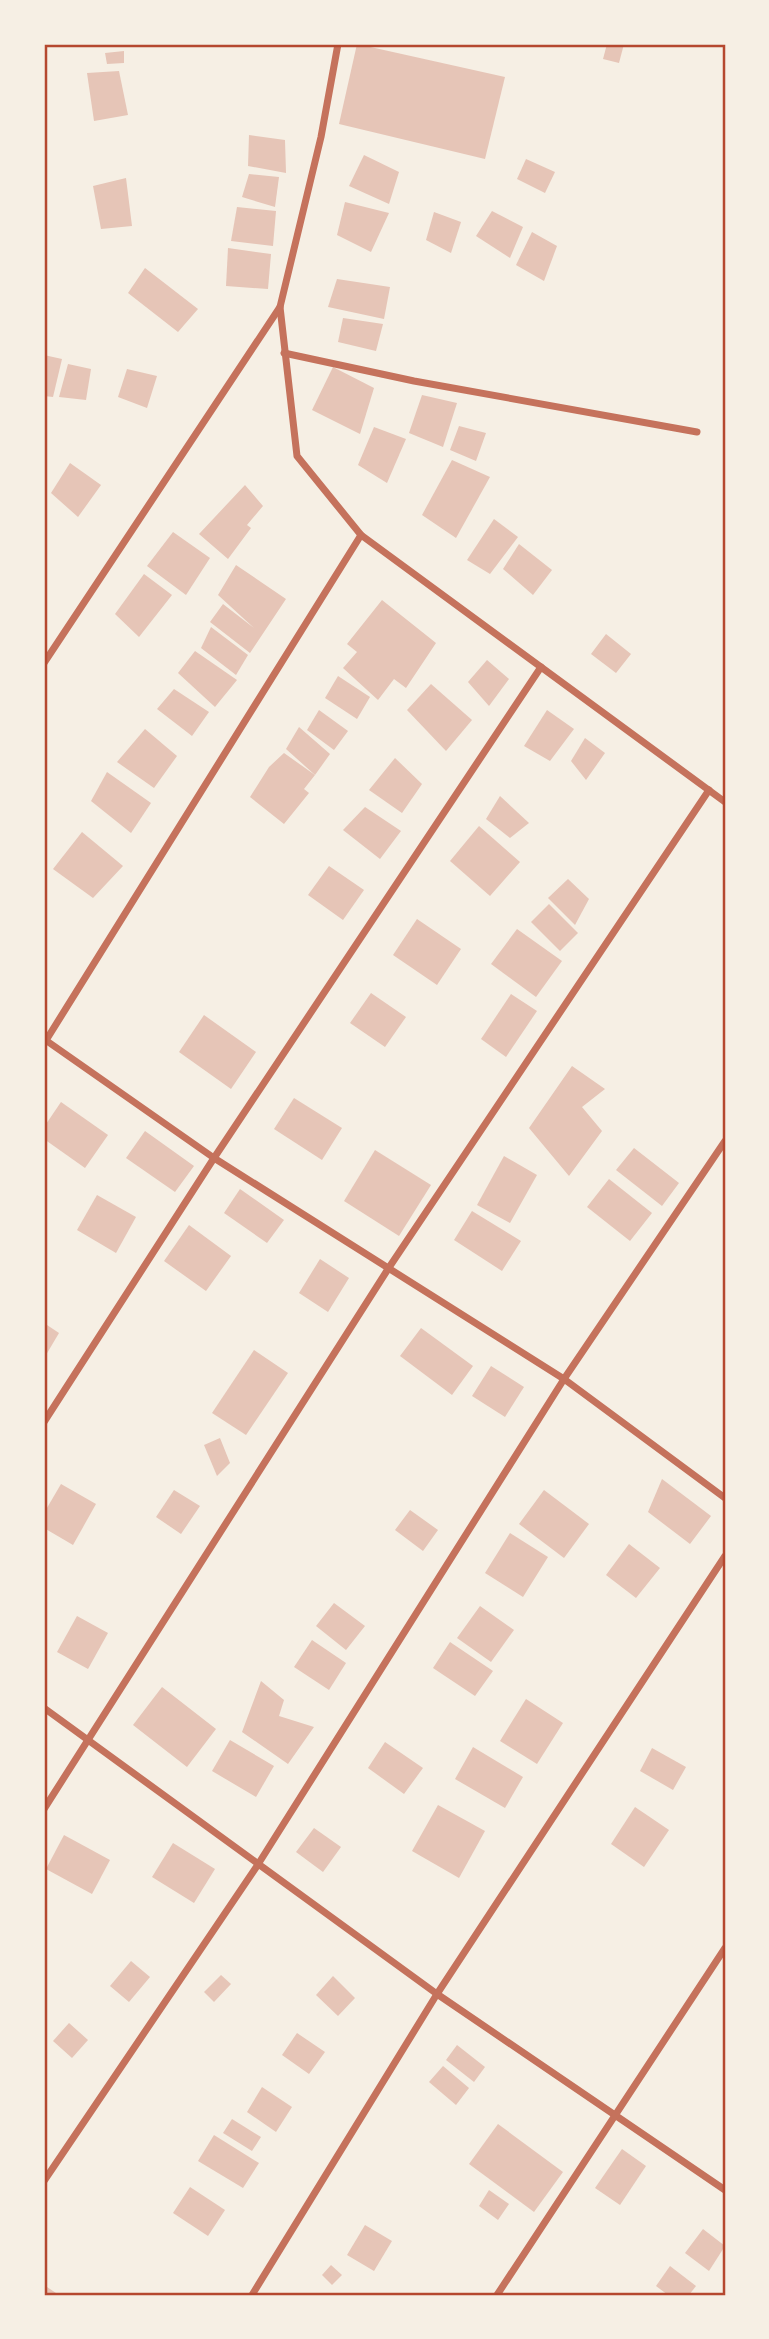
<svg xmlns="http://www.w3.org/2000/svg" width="769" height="2339" font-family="Overpass,sans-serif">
<rect width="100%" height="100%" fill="#f6efe4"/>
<g fill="#e6c5b7">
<polygon points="357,44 505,77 485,159 339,124"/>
<polygon points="607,44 624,44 619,63 603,59"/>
<polygon points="124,51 124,63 107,64 105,53"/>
<polygon points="119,71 128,115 94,121 87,73"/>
<polygon points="249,135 285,140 286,173 248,166"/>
<polygon points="364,155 399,172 389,204 349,186"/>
<polygon points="526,159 555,172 545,193 517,179"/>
<polygon points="249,174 279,177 275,207 242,197"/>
<polygon points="126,178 132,226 101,229 93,186"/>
<polygon points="345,202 389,213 371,252 337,235"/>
<polygon points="237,207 276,211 273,246 231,241"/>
<polygon points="492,211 523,227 510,258 476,236"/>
<polygon points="434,212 461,222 451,253 426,240"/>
<polygon points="532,232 557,246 544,281 516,265"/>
<polygon points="228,248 271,254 268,289 226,286"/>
<polygon points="145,268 198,309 178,332 128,293"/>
<polygon points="337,279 390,287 384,319 328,307"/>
<polygon points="343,318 383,324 376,351 338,342"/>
<polygon points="44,355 62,359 53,397 44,396"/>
<polygon points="68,364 91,369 86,400 59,397"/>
<polygon points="333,367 374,388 360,434 312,410"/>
<polygon points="127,369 157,376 147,408 118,397"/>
<polygon points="422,395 457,403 443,447 409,433"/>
<polygon points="459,426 486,433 476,461 450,450"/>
<polygon points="374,427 406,439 387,483 358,465"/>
<polygon points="452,460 490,477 456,538 422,515"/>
<polygon points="70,463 101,485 78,517 51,493"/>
<polygon points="245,485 263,506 247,525 251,528 228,559 199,534"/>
<polygon points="494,519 518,537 490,574 467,560"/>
<polygon points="173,532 210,558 186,595 147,566"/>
<polygon points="519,544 552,570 533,595 503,569"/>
<polygon points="236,565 286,599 250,653 210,622 223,604 254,628 218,595"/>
<polygon points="144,574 172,595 139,637 115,614"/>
<polygon points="382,600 436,643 406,688 394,679 378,700 343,668 357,652 347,644"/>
<polygon points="211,627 248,655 236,675 201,648"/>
<polygon points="606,634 631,654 616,673 591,654"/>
<polygon points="195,651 237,680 215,707 178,673"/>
<polygon points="487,660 509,679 489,706 468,682"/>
<polygon points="338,676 370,697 357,719 325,698"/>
<polygon points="431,684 472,720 446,751 407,710"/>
<polygon points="174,689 209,712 192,736 157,709"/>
<polygon points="319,710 348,731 334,750 307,730"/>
<polygon points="547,710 574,729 550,761 524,746"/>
<polygon points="299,727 330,754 315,775 286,749"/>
<polygon points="145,729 177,756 154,788 117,762"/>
<polygon points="585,738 605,753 586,780 571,761"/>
<polygon points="284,753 315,775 304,789 309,793 284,824 250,797 269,767"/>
<polygon points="395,758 422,784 402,813 369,790"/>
<polygon points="107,772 151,803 131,833 91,801"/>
<polygon points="500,796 529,823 510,838 486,819"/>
<polygon points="365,807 401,831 380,859 343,830"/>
<polygon points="479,826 520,862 490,896 450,861"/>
<polygon points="82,832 123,866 93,898 53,869"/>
<polygon points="329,866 364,890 343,920 308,895"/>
<polygon points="568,879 589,899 575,925 548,898"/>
<polygon points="549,904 578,933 560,951 531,922"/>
<polygon points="417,919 461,949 437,985 393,955"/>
<polygon points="517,929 562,961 536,997 491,964"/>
<polygon points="371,993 406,1017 385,1047 350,1023"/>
<polygon points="511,994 537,1011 506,1057 481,1039"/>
<polygon points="204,1015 256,1052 231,1089 179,1052"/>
<polygon points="572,1066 605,1089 582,1107 602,1131 569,1176 529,1128"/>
<polygon points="294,1098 342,1128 322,1160 274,1129"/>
<polygon points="61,1102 108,1135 85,1168 44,1139 44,1127"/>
<polygon points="145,1131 194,1166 175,1192 126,1158"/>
<polygon points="634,1148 679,1183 662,1206 616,1170"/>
<polygon points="375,1150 431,1185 399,1236 344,1201"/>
<polygon points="504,1156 537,1175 510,1223 477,1205"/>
<polygon points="609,1179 652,1213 630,1241 587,1207"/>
<polygon points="240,1189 284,1220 267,1243 224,1213"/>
<polygon points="97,1195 136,1217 116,1253 77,1230"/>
<polygon points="472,1211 521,1241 502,1271 454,1240"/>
<polygon points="189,1225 231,1256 206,1291 164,1261"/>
<polygon points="320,1259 349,1278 328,1312 299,1293"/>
<polygon points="44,1323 59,1333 46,1355 44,1354"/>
<polygon points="421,1328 473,1366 452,1395 400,1356"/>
<polygon points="254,1350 288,1373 246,1435 212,1413"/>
<polygon points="491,1366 524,1387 505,1417 472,1396"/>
<polygon points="220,1438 230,1463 217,1476 204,1445"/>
<polygon points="662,1479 711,1516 690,1544 648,1512"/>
<polygon points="61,1484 96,1504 73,1545 44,1528 44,1513"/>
<polygon points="174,1490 200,1506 181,1534 156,1517"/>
<polygon points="544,1490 589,1524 564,1558 519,1524"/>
<polygon points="410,1510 438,1530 423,1551 395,1530"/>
<polygon points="510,1533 548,1557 523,1597 485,1573"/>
<polygon points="629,1544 660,1568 636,1598 606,1575"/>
<polygon points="334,1603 365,1626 346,1650 316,1626"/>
<polygon points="480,1606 514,1630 491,1662 457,1638"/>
<polygon points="77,1616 108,1633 88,1669 57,1652"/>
<polygon points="312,1640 346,1663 329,1690 294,1667"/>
<polygon points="450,1642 493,1671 475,1696 433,1668"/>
<polygon points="261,1681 284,1700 279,1716 314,1727 288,1764 242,1732"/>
<polygon points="162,1687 216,1729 187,1767 133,1725"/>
<polygon points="526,1699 563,1723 537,1764 500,1741"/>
<polygon points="230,1740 274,1766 256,1797 212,1771"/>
<polygon points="385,1742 423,1768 404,1794 368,1768"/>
<polygon points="473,1747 523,1777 505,1808 455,1779"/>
<polygon points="652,1748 686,1767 673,1790 640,1771"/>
<polygon points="438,1805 485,1831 459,1878 412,1851"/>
<polygon points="635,1807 669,1830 644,1867 611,1844"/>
<polygon points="314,1828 341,1847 323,1872 296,1852"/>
<polygon points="64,1835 110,1860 92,1894 46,1869"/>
<polygon points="173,1843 215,1869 194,1903 152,1877"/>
<polygon points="131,1961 150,1977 129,2002 110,1986"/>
<polygon points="221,1975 231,1984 214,2002 204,1992"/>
<polygon points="333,1976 355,1998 338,2016 316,1995"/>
<polygon points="69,2023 88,2040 72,2058 53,2041"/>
<polygon points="297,2033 325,2052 309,2074 282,2055"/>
<polygon points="457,2045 485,2067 474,2082 446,2060"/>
<polygon points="443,2066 469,2088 456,2105 429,2082"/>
<polygon points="262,2087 292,2107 276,2132 247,2112"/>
<polygon points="232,2119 261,2137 252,2151 223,2133"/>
<polygon points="498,2124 563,2172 534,2212 469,2164"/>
<polygon points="214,2135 259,2163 243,2188 198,2161"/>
<polygon points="622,2149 646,2166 620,2205 595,2188"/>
<polygon points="190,2187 225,2210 208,2236 173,2213"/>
<polygon points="489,2190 509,2204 498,2220 479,2206"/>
<polygon points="365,2225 392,2241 374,2271 347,2255"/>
<polygon points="703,2229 725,2246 709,2271 685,2253"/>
<polygon points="331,2265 342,2275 332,2285 322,2275"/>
<polygon points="670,2266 696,2286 689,2295 668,2295 656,2286"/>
<polygon points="44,2285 59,2295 44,2295"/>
</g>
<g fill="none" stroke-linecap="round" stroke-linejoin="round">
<g stroke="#c5725c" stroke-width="7">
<polyline points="338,44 321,137 280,307 297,456 361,535 725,802"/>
<polyline points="284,353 414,381 697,432"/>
<polyline points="44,663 280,307"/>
<polyline points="44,1039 214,1158 564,1379 725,1498"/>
<polyline points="45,1042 361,535"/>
<polyline points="44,1422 214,1158 541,667"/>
<polyline points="44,1708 437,1994 725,2190"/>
<polyline points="44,1809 388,1269 709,790"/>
<polyline points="44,2181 257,1866 564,1379 725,1141"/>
<polyline points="252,2295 437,1994 725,1556"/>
<polyline points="497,2295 725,1948"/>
</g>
</g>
<rect width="769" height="2339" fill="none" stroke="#f6efe4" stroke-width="91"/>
<rect x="46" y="46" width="678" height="2248" fill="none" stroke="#b5482f" stroke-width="2.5"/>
</svg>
